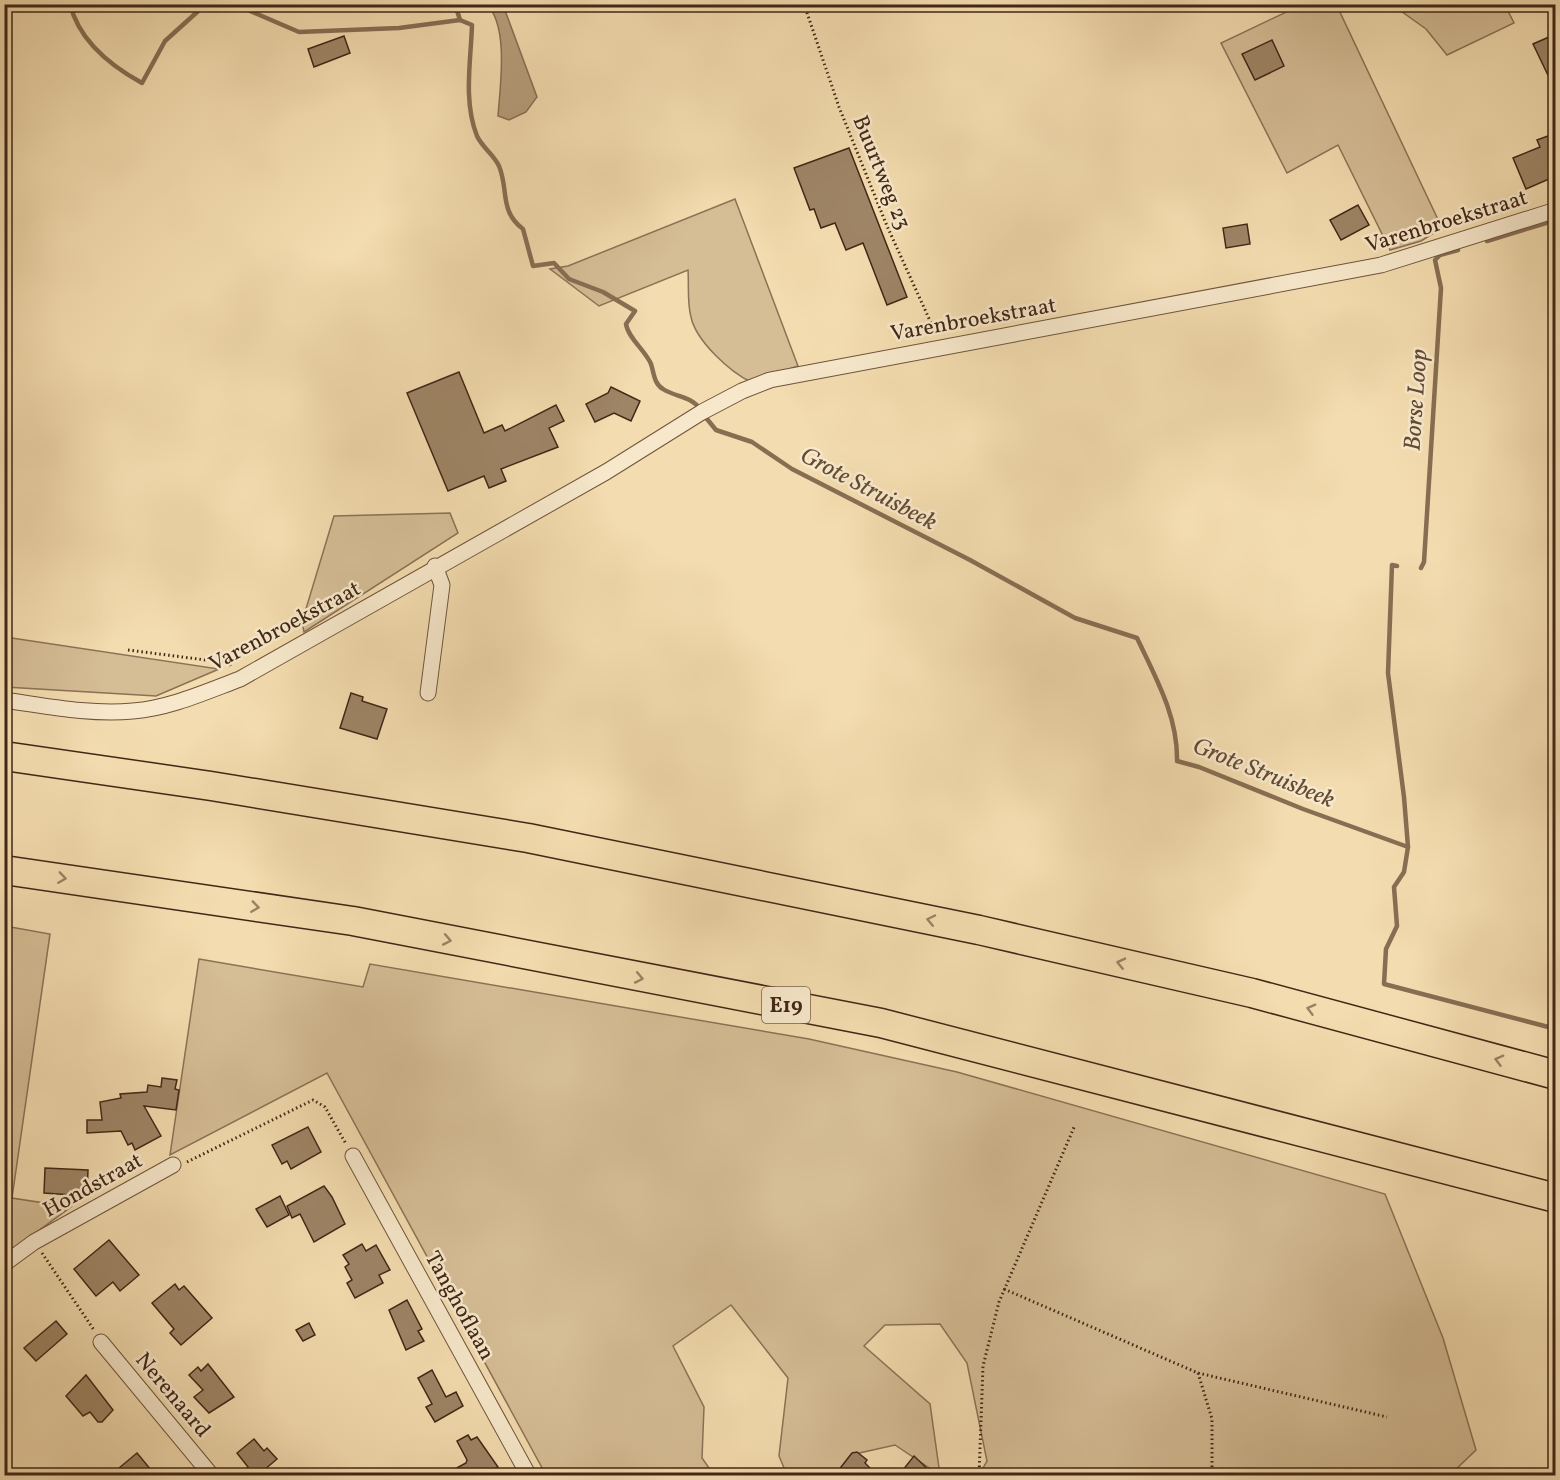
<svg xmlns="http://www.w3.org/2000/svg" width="1560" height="1480" font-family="Vollkorn,serif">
<rect width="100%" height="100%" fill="#f3dcaf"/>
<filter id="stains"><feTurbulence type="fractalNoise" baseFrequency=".00333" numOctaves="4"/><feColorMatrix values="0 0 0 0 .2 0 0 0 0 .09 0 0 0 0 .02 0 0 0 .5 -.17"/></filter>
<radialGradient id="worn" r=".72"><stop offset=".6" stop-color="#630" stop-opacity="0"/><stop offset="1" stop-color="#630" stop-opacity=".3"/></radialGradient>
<g fill="#d5bd95" stroke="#8b7256" stroke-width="1.5">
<polygon points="1433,4 1505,5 1514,23 1447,55 1426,29 1401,11 1411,5 1428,5 1430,7"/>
<polygon points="1301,5 1344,5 1338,8 1442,228 1421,241 1390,250 1338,145 1287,173 1221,43"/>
<path d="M735 199 798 366 751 382C730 372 696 341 691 317 687 303 689 285 688 270L599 306 550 269 568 266Z"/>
<polygon points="450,513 458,533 304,632 302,622 334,516"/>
<polygon points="4,637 5,637 219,669 156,696 5,687"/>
<polygon points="5,926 50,934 12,1198 71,1207 5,1255"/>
<polygon points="199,959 363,987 370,964 809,1039 957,1072 1385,1194 1443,1338 1476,1450 1450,1475 979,1475 987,1461 967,1363 940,1324 885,1325 864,1346 930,1404 940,1475 895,1445 855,1454 840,1475 787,1475 779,1456 788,1378 731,1305 673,1346 704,1407 702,1458 714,1475 546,1475 327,1073 170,1155"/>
</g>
<path fill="#b69e7b" stroke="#876e53" stroke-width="1.5" d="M487 5H503L537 97 526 112 509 120 498 116C500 88 509 26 487 5Z"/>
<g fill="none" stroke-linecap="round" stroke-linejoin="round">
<g stroke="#876e53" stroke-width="4.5">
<path d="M70 4C79 41 111 66 142 83L165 41 206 4"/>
<path d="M243 4 248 10 299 32 399 28 460 20 472 25C471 60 463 101 477 136 482 147 494 155 499 166 509 190 499 211 523 229L533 266 554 263 569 279 603 292 635 311 626 324C628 338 645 350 651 364 654 373 654 384 663 389 675 397 691 396 700 409"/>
<polyline points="455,4 460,20"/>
<polyline points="1487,241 1556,220"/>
<path d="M707 419 716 430 752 442 792 469 970 560 1075 618 1137 638C1156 678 1178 717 1177 761L1199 767 1303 809 1408 847 1404 872 1394 887 1397 926 1386 949 1384 984 1556 1029"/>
<polyline points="1397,566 1392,565 1388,673 1404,797 1408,847"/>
<polyline points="1421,568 1424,562 1441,288 1435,260 1440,255 1458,250"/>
</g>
</g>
<g fill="#9e8566" stroke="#412716" stroke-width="1.5">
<polygon points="1556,34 1556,92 1533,44"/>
<polygon points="344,36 350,53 314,67 308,49"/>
<polygon points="1272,40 1284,66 1255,80 1242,54"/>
<polygon points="1556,133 1556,176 1526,189 1513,158 1540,147 1537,140"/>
<polygon points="849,148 907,297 887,305 863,243 846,250 835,223 821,228 814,209 810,210 794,168"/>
<polygon points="1358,205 1369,225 1341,240 1330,220"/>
<polygon points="1247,224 1250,244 1226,248 1223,228"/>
<polygon points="459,372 484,433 502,425 505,431 556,405 564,421 549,428 558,447 501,469 506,481 489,488 484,476 448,491 407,393"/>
<polygon points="611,387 640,401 631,421 614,413 595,422 586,404 608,393"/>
<polygon points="351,693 363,697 362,701 387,709 377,739 340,728"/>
<polygon points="162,1078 177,1080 175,1089 179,1090 176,1110 144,1106 161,1136 135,1150 132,1143 128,1145 121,1131 87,1133 87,1120 102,1120 100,1102 121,1098 120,1094 147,1092 148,1085 161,1087"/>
<polygon points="308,1127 321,1152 291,1169 287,1161 282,1164 272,1145"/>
<polygon points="45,1168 88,1170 87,1196 44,1193"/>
<polygon points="324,1186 332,1197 345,1224 314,1242 300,1214 292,1218 287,1206"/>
<polygon points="280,1196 289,1215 267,1227 256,1209"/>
<polygon points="109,1240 139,1275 120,1291 113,1282 96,1296 74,1269"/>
<polygon points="362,1244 366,1251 376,1245 390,1270 379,1275 383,1283 355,1298 347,1283 352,1280 345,1267 349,1264 343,1255"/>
<polygon points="175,1284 179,1290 184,1286 212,1318 181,1345 170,1333 174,1329 152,1303"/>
<polygon points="407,1300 422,1329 418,1331 424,1341 406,1350 389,1310"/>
<polygon points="56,1321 67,1334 36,1361 24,1348"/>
<polygon points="309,1323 315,1335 303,1341 296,1330"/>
<polygon points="208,1364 234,1397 209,1413 194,1397 203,1390 189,1375 198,1367 201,1371"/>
<polygon points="432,1370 446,1397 456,1392 463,1406 435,1422 426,1407 432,1404 418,1378"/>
<polygon points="86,1375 113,1410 102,1422 98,1422 90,1412 83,1416 66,1396"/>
<polygon points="468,1435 471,1440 477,1437 498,1467 481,1476 442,1476 466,1463 467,1460 457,1441"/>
<polygon points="254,1439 264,1451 267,1448 277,1459 257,1476 238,1476 248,1467 237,1453"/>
<polygon points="857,1452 867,1460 865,1463 870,1468 865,1476 834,1476 852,1453"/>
<polygon points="137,1453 156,1476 126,1476 119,1468"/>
<polygon points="914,1456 935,1476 898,1476"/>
</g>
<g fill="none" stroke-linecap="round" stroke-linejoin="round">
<g stroke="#6e543c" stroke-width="17">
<g id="minor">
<polyline points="428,693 442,585 435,566"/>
<path d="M4 700C47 706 90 715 133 711 170 708 205 692 240 679L606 472 702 412 742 391 770 380 1381 265 1556 210"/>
<polyline points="353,1156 529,1476"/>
<polyline points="4,1264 34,1242 173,1165"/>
<polyline points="101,1342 212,1476"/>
</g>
</g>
<g stroke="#412716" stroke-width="31">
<g id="motorway">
<polyline points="4,756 211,786 528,838 979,930 1252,993 1556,1075"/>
<polyline points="4,870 353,921 881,1023 1556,1198"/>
</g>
</g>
<g stroke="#412716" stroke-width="3" stroke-dasharray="1.5 3" stroke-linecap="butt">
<polyline points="804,4 839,107 887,226 936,334"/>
<polyline points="128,650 229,663 231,667"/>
<polyline points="187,1162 313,1100 325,1107 346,1144"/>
<polyline points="42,1253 94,1330"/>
<polyline points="1004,1289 1198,1373 1387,1417"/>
<polyline points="1198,1373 1212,1419 1212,1476"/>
<polyline points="980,1471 994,1476"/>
<polyline points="979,1476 983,1366 999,1302 1075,1125"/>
</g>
<use href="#minor" stroke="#f7e8cb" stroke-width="15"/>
<use href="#motorway" stroke="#f3dcaf" stroke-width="28"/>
</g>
<defs><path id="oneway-chevron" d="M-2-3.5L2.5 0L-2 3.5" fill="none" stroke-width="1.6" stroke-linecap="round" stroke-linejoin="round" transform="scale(1.5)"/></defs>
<g stroke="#9a8262">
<use href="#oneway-chevron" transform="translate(62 878) rotate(8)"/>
<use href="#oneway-chevron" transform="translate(255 907) rotate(8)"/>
<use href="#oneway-chevron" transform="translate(931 920) rotate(-168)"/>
<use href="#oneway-chevron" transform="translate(447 940) rotate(11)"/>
<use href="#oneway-chevron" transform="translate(1121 963) rotate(-167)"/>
<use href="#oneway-chevron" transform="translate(639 978) rotate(11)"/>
<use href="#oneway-chevron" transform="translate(1311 1009) rotate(-165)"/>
<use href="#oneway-chevron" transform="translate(1499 1060) rotate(-165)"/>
</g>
<g text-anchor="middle" stroke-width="5" stroke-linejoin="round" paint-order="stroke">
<rect fill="#f7e8cb" stroke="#78614c" stroke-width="1.5" x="762" y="987" width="48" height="36" rx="4.5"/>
<g font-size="21" font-weight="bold" fill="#412716">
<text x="786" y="1012">E19</text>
</g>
<g font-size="22" fill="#412716" stroke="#f7e8cb">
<text transform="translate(883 172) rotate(68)" y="8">Buurtweg 23</text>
<text transform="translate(1446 220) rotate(-17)" y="8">Varenbroekstraat</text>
<text transform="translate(973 318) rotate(-10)" y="8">Varenbroekstraat</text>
<text transform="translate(284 625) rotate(-28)" y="8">Varenbroekstraat</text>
<text transform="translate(92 1184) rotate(-29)" y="8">Hondstraat</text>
<text transform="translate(461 1305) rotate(61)" y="8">Tanghoflaan</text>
<text transform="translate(174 1394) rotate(50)" y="8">Nerenaard</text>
</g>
<g font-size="24" font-style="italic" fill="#644b34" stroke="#f7e8cb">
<text transform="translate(1415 400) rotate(-86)" y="8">Borse Loop</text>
<text transform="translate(869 488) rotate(28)" y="8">Grote Struisbeek</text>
<text transform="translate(1264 772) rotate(22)" y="8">Grote Struisbeek</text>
</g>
</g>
<rect width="1560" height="1480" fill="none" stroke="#f3dcaf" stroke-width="24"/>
<rect x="6" y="6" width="1548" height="1468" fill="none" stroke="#412716" stroke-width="3"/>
<rect x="12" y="12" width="1536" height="1456" fill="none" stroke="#412716" stroke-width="1.5"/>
<rect width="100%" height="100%" filter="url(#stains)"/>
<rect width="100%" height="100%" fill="url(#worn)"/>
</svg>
